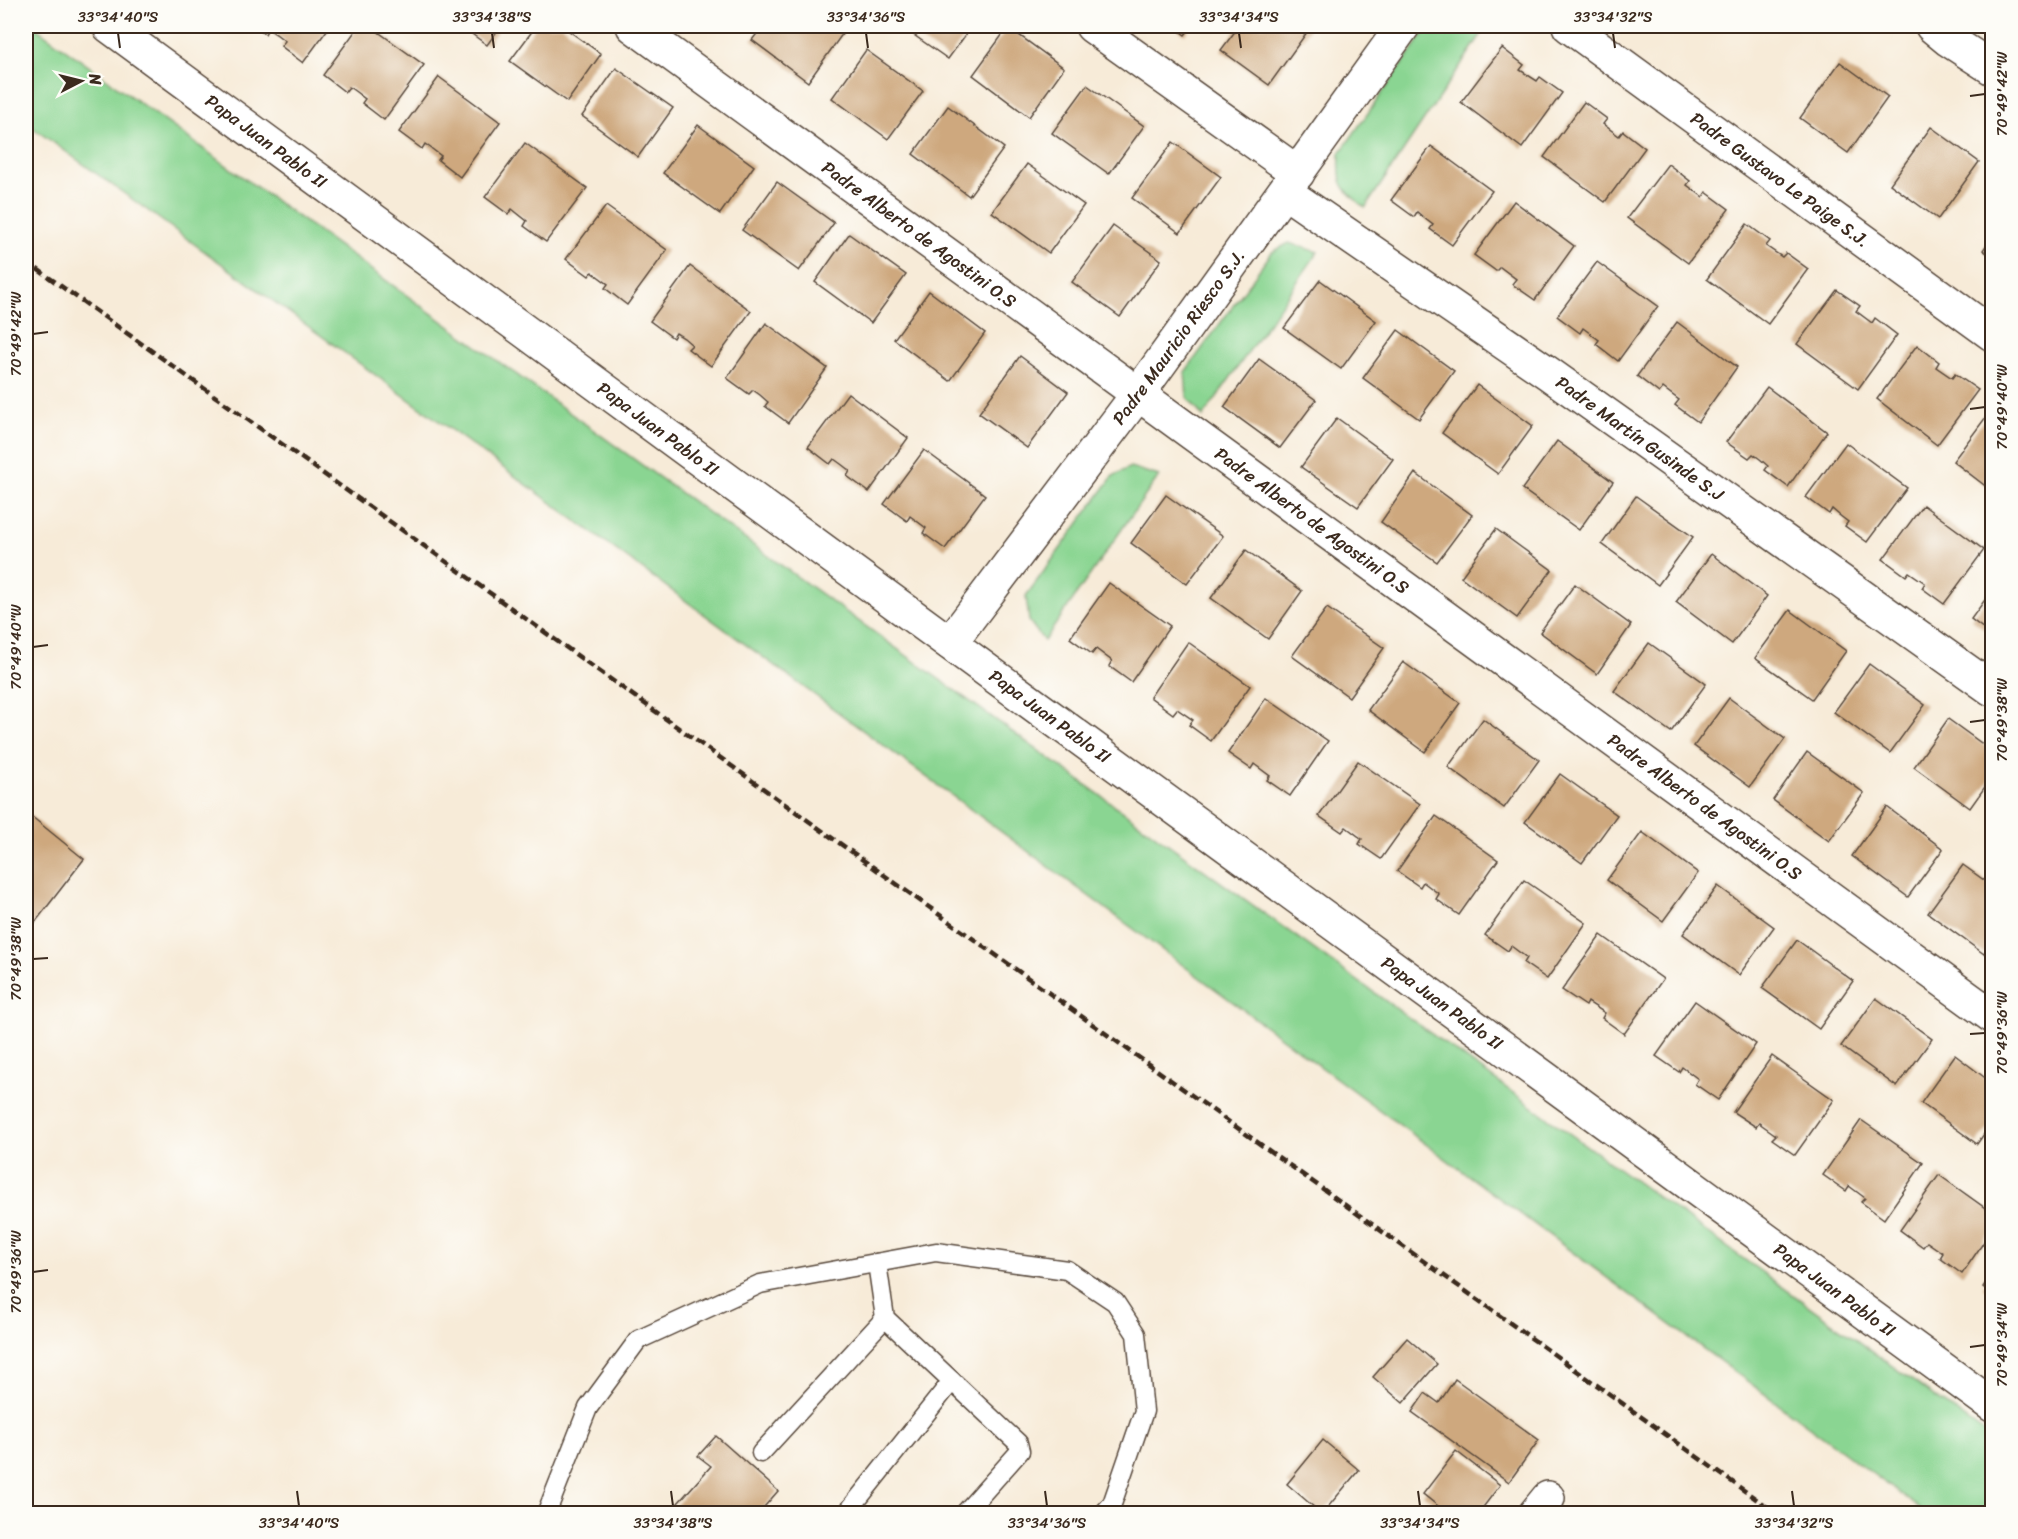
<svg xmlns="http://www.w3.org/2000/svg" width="2018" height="1539" font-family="Sriracha,sans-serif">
<rect width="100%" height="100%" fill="#fdfcf7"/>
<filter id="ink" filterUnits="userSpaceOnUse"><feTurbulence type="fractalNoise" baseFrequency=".0167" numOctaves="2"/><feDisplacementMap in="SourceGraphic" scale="12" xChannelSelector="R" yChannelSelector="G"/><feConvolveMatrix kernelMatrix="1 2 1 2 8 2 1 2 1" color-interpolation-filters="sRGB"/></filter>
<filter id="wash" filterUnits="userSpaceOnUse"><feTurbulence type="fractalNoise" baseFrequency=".008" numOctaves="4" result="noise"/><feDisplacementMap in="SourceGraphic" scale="24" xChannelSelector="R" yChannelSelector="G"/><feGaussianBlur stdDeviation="1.35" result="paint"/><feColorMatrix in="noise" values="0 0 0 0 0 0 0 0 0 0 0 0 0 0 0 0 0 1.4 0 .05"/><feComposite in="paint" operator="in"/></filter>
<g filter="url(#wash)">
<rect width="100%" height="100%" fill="#f7ebd8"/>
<g fill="#8ad592" stroke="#628058" stroke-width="1.5">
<path d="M26 26H33L1992 1438V1513H1926C1294 1047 663 580 26 123Z"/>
<path d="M1429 26H1487L1365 208C1341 187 1338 186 1340 153Z"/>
<polygon points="1289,243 1318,252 1203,417 1187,397 1185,372 1272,252"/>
<polygon points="1130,467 1159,476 1044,641 1029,621 1026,596 1113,476"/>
</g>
<g id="blocks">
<g fill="#cea87e">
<polygon points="254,26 330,26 303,63 281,46 285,41 276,34 268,29 265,34"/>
<polygon points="359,26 370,26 424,65 384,120 362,103 365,99 356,92 349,87 345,92 323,75"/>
<polygon points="461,26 501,26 487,45"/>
<polygon points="536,26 562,26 601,54 567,102 510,61"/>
<polygon points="763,26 833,26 843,33 808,82 752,40"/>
<polygon points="901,26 972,26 948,59"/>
<polygon points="1173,26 1192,26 1185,35"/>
<polygon points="1239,26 1307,26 1310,28 1269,85 1221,50"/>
<polygon points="1008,27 1064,68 1029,117 973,75"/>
<polygon points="1502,48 1524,65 1520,70 1537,81 1540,77 1562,93 1522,148 1461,102"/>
<polygon points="866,50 923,91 888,139 832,98"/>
<polygon points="1840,62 1888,97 1848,153 1800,118"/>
<polygon points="616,68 673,108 638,157 582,116"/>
<polygon points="439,77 500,122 460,177 438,160 441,156 432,149 425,144 422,149 399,132"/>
<polygon points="1087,85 1144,126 1109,174 1052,133"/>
<polygon points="1584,102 1607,119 1603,124 1619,136 1623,131 1645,148 1605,202 1544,157"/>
<polygon points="948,106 1004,148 969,196 913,154"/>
<polygon points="698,125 754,166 720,214 663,173"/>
<polygon points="1931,127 1979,162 1938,219 1890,184"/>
<polygon points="1173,142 1221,177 1180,233 1132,198"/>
<polygon points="525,143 587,188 546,242 524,226 527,221 512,209 508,214 485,197"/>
<polygon points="1431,146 1492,191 1452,245 1430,229 1433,225 1424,218 1417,212 1414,217 1391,200"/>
<polygon points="1027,164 1084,205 1049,253 992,212"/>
<polygon points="1668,164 1690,181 1687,185 1703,197 1706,192 1729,209 1688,263 1627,218"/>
<polygon points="777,182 834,223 799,271 742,230"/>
<polygon points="1514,201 1574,246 1535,300 1512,284 1516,279 1500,267 1496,271 1474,255"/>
<polygon points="606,206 667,250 627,305 605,288 608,284 592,272 589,276 566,259"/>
<polygon points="1747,224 1770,241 1766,246 1782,257 1786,253 1808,269 1768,324 1707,279"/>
<polygon points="1113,226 1161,260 1120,317 1072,282"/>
<polygon points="849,234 906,275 871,323 815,282"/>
<polygon points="1992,237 1992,257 1983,250"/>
<polygon points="1597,262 1658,306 1618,361 1596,344 1599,340 1583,328 1580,333 1557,316"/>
<polygon points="690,266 751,311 711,366 688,349 692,345 684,338 676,333 673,338 650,321"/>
<polygon points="1320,280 1376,321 1341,369 1284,328"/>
<polygon points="1837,290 1860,306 1856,311 1872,323 1875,318 1897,335 1858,389 1797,344"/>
<polygon points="929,291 985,333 950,381 894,339"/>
<polygon points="1677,322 1737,367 1698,422 1675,405 1679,400 1663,388 1659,393 1637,376"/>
<polygon points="766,323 827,368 788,423 765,406 768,402 760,395 753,390 749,394 727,378"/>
<polygon points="1398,330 1454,371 1419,419 1363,378"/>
<polygon points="1917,345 1939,362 1936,367 1952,378 1955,374 1978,390 1937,445 1877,399"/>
<polygon points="1020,356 1068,392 1027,448 979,413"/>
<polygon points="1259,359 1316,400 1280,448 1224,407"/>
<polygon points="1477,385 1533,426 1498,474 1442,433"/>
<polygon points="1767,387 1827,432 1788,487 1765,470 1768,466 1760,459 1753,454 1749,458 1726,442"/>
<polygon points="848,393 908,438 869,492 847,476 850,471 841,464 834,459 830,464 808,447"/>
<polygon points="1992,409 1992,491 1953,461"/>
<polygon points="1337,418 1393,459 1358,507 1301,467"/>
<polygon points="1557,441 1613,482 1579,530 1522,489"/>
<polygon points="1846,443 1907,488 1867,542 1845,526 1848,522 1839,515 1832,509 1829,514 1806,497"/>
<polygon points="924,450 985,495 945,549 923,533 926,528 910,516 907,521 884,504"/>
<polygon points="1415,473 1472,515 1437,562 1381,522"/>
<polygon points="1166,495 1223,536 1187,584 1131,543"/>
<polygon points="1636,496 1693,537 1658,585 1602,544"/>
<polygon points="1923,505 1984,550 1944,604 1922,588 1925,583 1909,572 1906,576 1883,559"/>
<polygon points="1496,529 1552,570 1517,618 1461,577"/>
<polygon points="1246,550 1302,591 1268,639 1211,598"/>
<polygon points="1711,554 1767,596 1732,644 1676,602"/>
<polygon points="1109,583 1170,626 1131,682 1109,666 1112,661 1096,649 1092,654 1070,638"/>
<polygon points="1575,584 1631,625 1597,674 1540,632"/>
<polygon points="1992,590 1992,635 1971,619"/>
<polygon points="1327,608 1384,648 1349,697 1292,656"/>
<polygon points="1790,610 1846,651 1812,699 1755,658"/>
<polygon points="1188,642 1250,686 1211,741 1189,725 1193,720 1177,709 1173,714 1150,697"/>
<polygon points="1649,643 1706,684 1671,732 1614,691"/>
<polygon points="1403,662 1460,703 1425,752 1368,710"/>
<polygon points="1869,664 1925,705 1890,753 1834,712"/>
<polygon points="1266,698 1328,741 1290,796 1267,780 1270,776 1254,764 1251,769 1228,753"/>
<polygon points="1729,698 1785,739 1750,787 1694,746"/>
<polygon points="1483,719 1539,760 1504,808 1448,767"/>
<polygon points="1948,719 1992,751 1992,777 1970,808 1914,767"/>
<polygon points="1807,752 1864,793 1829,841 1773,800"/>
<polygon points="1358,761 1420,804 1381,859 1359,844 1362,839 1346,827 1342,832 1319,816"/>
<polygon points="1560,774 1617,815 1582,863 1525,822"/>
<polygon points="1887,807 1943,849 1908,897 1852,856"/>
<polygon points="26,812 84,859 26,934"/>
<polygon points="1436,816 1498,860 1459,915 1436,899 1439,894 1423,882 1420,887 1397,871"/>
<polygon points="1642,832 1698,873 1663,921 1607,880"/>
<polygon points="1963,865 1992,886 1992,943 1984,954 1928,913"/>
<polygon points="1524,880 1586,923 1547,979 1524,963 1527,958 1511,946 1508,951 1485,935"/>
<polygon points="1718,886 1774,927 1739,975 1683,934"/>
<polygon points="1601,935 1663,979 1624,1034 1602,1018 1605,1013 1588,1002 1586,1006 1562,990"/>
<polygon points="1797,940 1853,981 1819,1029 1762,988"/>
<polygon points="1876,998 1932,1039 1897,1087 1841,1046"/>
<polygon points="1695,1001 1756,1044 1718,1100 1695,1084 1698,1079 1682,1067 1679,1072 1656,1056"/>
<polygon points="1955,1055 1992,1083 1992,1123 1977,1144 1921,1103"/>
<polygon points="1772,1056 1834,1100 1795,1155 1772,1139 1776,1135 1759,1123 1756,1127 1733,1112"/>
<polygon points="1861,1120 1923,1163 1884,1219 1861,1202 1865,1198 1849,1186 1846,1191 1823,1175"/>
<polygon points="1939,1175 1992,1213 1992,1230 1962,1274 1940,1258 1943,1253 1927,1242 1923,1247 1900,1230"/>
<polygon points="1992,1273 1992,1294 1983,1287"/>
<polygon points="1407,1338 1437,1364 1403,1403 1373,1377"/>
<polygon points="1455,1379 1539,1440 1509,1482 1412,1412 1425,1393 1439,1403"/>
<polygon points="716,1436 778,1491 758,1514 672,1514 670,1512 711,1466 698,1456"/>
<polygon points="1323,1440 1359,1470 1322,1514 1287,1484"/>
<polygon points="1456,1451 1500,1485 1478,1514 1448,1514 1423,1494"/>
</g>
</g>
</g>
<g filter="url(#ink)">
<use href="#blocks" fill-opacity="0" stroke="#57473a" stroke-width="1.5"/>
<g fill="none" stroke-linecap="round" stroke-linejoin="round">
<g stroke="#57473a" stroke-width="21">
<g id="service">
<polyline points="877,1263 885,1318 1018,1443 1020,1451 964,1514"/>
<polyline points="761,1453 885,1318"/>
<polyline points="546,1514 588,1408 638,1340 760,1284 936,1252 1067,1270 1115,1302 1136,1334 1144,1411 1112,1504 1103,1514"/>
<polyline points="846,1514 952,1381"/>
</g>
</g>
<g stroke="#57473a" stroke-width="36">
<g id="minor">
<path id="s1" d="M109 26 989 672 1992 1405"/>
<path id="s2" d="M633 26 1992 1016"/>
<polyline points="1092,26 1298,173"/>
<path id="s3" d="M1569 26 1992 334"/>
<polyline points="1932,26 1949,40 1992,68"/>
<path id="s4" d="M1285 192 1548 373 1992 689"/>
<path id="s5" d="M950 643 1138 394 1403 26"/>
<polyline points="1535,1514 1548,1498"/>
</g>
</g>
<use href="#service" stroke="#fff" stroke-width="18"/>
<use href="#minor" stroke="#fff" stroke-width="33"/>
<polyline stroke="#3b2a1e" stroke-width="4.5" stroke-dasharray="9 4.5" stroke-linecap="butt" points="26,261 1777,1514"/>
</g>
</g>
<path fill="none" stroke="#3b2a1e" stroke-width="2" d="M118 33 120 48M492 33 494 48M866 33 868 48M1239 33 1241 48M1613 33 1615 48M1970 96 1985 94M33 334 48 332M1970 409 1985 407M33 647 48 645M1970 722 1985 720M33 959 48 958M1970 1034 1985 1033M33 1272 48 1270M1970 1347 1985 1345M297 1491 299 1506M671 1491 673 1506M1045 1491 1047 1506M1418 1491 1420 1506M1792 1491 1794 1506"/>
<g text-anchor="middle" stroke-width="4.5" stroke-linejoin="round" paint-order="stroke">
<g font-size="18" fill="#3b2a1e" stroke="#fdfcf7">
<text dy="6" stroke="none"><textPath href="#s1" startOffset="195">Papa Juan Pablo II</textPath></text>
<text dy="6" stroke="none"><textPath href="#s3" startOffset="261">Padre Gustavo Le Paige S.J.</textPath></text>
<text dy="6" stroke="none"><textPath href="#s2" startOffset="354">Padre Alberto de Agostini O.S</textPath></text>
<text dy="6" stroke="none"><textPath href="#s5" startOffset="382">Padre Mauricio Riesco S.J.</textPath></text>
<text dy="6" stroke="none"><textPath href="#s1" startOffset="681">Papa Juan Pablo II</textPath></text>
<text dy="6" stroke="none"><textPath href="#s4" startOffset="432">Padre Martín Gusinde S.J</textPath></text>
<text dy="6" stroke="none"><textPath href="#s2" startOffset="840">Padre Alberto de Agostini O.S</textPath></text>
<text dy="6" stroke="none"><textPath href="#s1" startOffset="1167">Papa Juan Pablo II</textPath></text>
<text dy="6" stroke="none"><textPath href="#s2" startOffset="1326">Padre Alberto de Agostini O.S</textPath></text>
<text dy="6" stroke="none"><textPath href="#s1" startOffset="1653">Papa Juan Pablo II</textPath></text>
<text dy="6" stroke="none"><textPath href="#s1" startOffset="2139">Papa Juan Pablo II</textPath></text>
</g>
</g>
<rect width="2018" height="1539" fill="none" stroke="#fdfcf7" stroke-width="66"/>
<g transform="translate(81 81) rotate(83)" stroke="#fdfcf7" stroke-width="4.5" paint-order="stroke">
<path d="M0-4.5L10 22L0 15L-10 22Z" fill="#3b2a1e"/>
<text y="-9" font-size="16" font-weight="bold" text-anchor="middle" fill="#3b2a1e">N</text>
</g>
<rect x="33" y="33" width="1952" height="1473" fill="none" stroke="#3b2a1e" stroke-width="2"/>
<g font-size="15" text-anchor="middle" fill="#3b2a1e">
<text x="118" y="22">33°34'40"S</text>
<text x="492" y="22">33°34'38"S</text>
<text x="866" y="22">33°34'36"S</text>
<text x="1239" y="22">33°34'34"S</text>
<text x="1613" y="22">33°34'32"S</text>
<text transform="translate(2002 94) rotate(-90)" y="5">70°49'42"W</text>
<text transform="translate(16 334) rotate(-90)" y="5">70°49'42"W</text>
<text transform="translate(2002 407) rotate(-90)" y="5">70°49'40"W</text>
<text transform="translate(16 647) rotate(-90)" y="5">70°49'40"W</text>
<text transform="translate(2002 720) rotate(-90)" y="5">70°49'38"W</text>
<text transform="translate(16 959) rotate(-90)" y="5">70°49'38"W</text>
<text transform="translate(2002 1033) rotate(-90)" y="5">70°49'36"W</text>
<text transform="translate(16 1272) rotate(-90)" y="5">70°49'36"W</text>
<text transform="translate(2002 1345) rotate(-90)" y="5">70°49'34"W</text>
<text x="299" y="1528">33°34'40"S</text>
<text x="673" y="1528">33°34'38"S</text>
<text x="1047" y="1528">33°34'36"S</text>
<text x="1420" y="1528">33°34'34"S</text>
<text x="1794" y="1528">33°34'32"S</text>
</g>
</svg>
